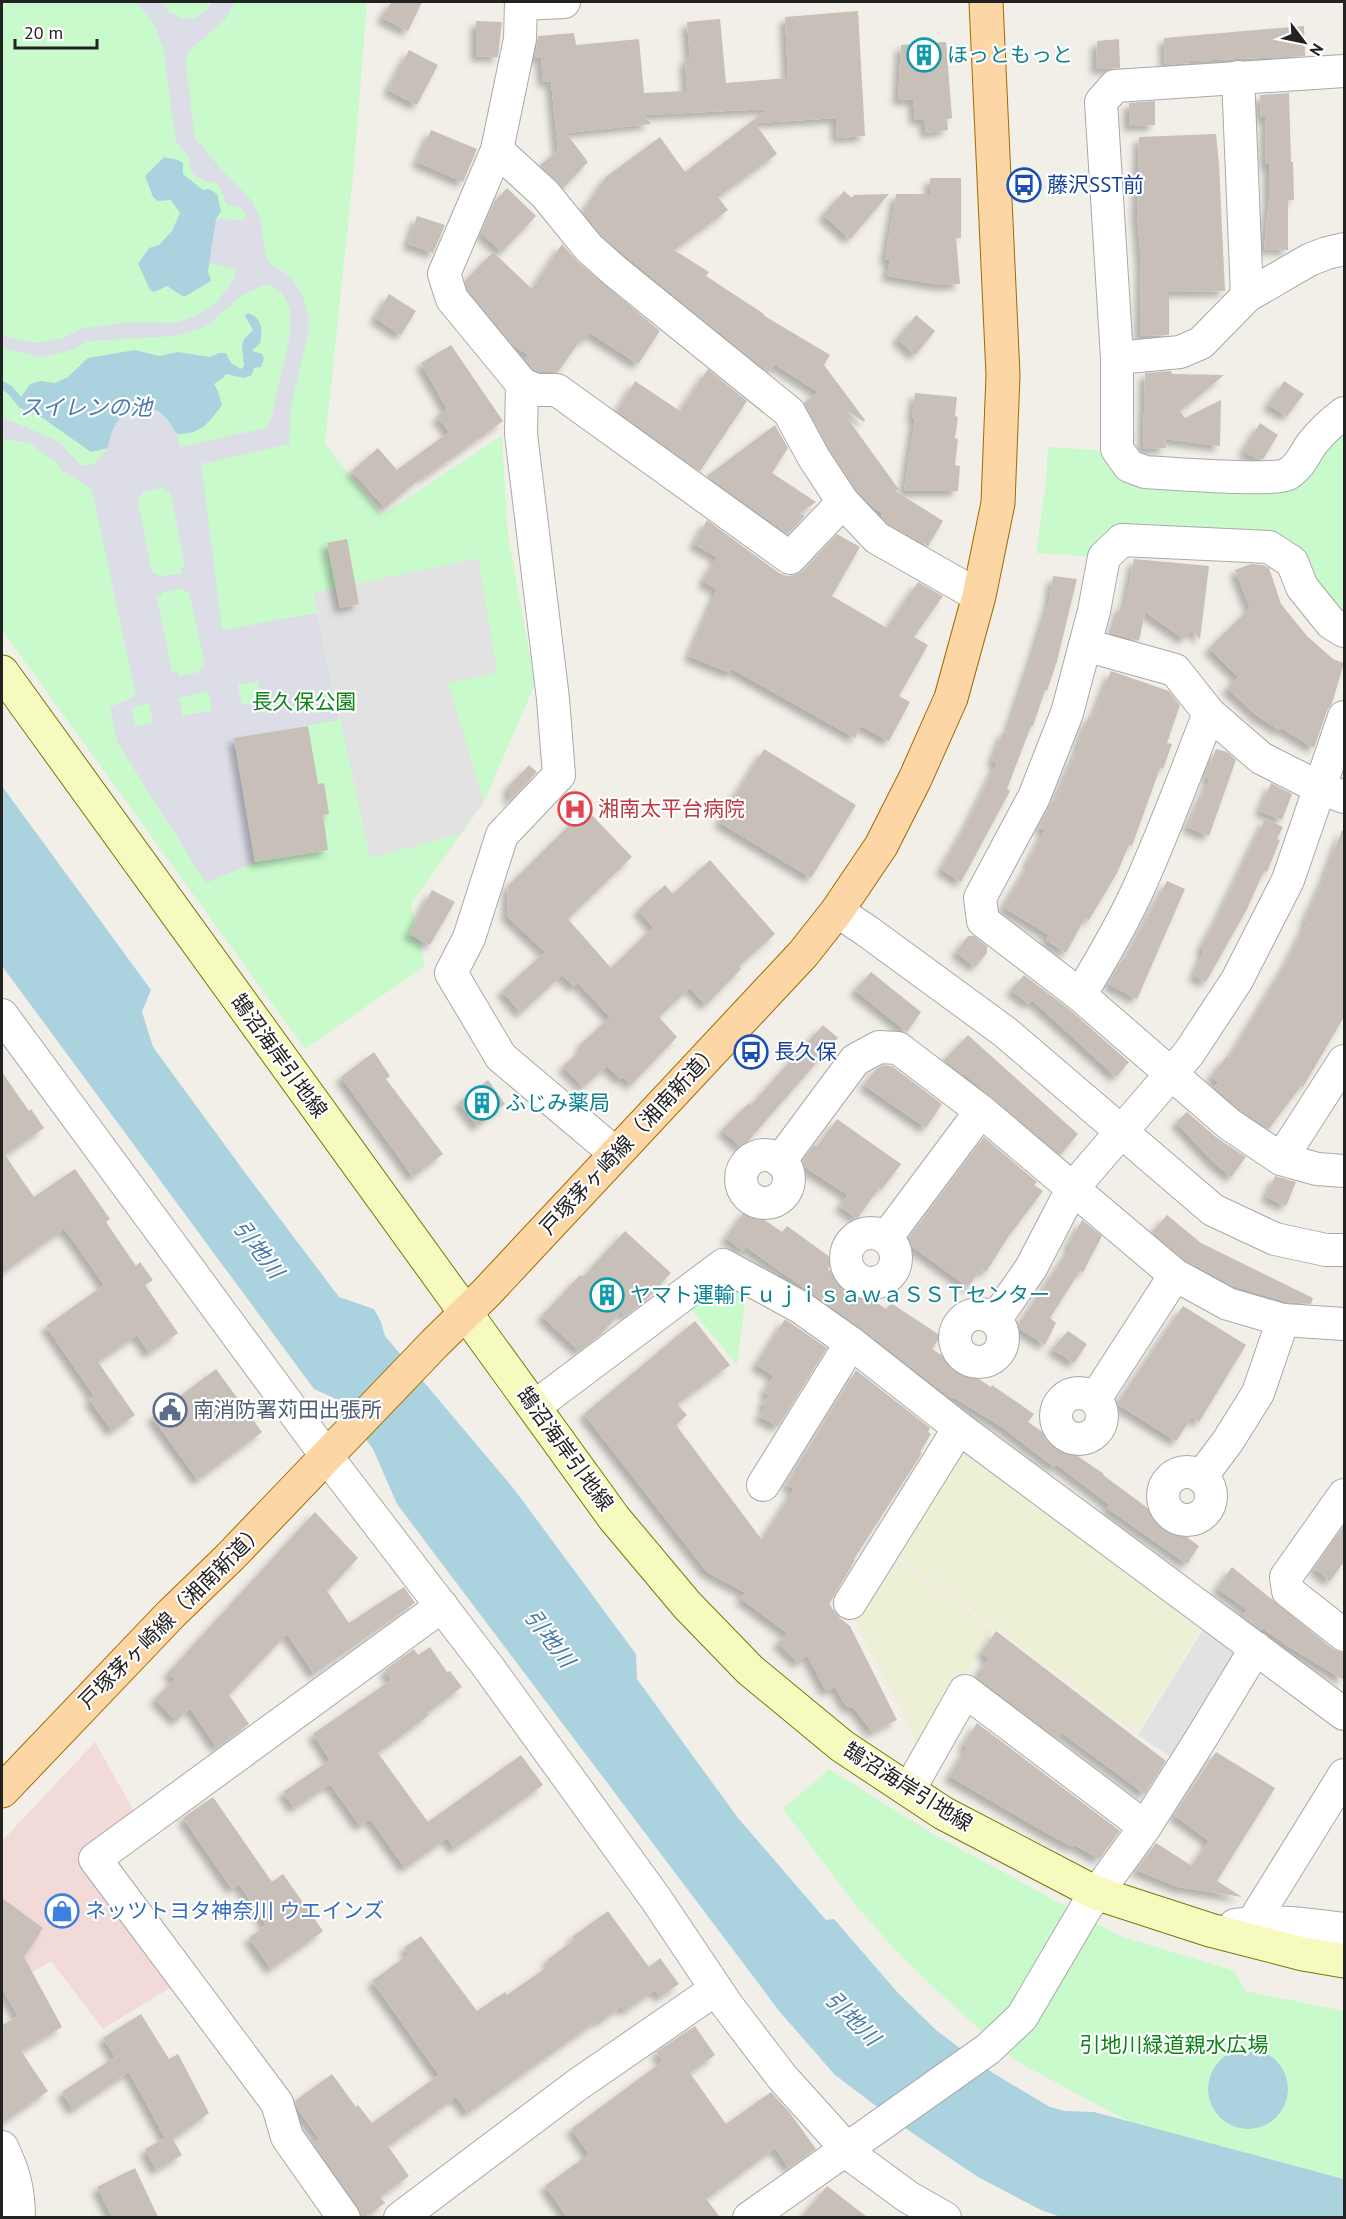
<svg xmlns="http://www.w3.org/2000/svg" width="1346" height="2219" font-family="'PT Sans','Noto Sans JP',sans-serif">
<defs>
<filter id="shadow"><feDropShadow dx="-5.5" dy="5.5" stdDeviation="3" flood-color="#0004"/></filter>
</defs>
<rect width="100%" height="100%" fill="#f2efe9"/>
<polygon fill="#f2dad9" points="95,1742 138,1818 87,1860 173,1986 103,2029 51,1961 2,1991 2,1841"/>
<g fill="#eef0d5">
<polygon points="962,1444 1202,1626 1137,1734 894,1553"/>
<polygon points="893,1556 993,1630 919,1749 901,1710 854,1619"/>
</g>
<g fill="#c8facc">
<polygon points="2,2 367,2 354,167 325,444 382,515 502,435 508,535 535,684 484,802 411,904 425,966 305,1049 2,630"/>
<path d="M1344 423V615C1336 605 1327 596 1319 586 1300 562 1307 546 1273 535L1092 557 1036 553 1046 481 1048 447 1107 451 1116 474 1133 484 1158 487 1262 491Z"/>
<polygon points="720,1282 746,1296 737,1365 690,1308"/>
<polygon points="829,1769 933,1834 1120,1936 1235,1971 1245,1991 1344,2011 1344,2178 1157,2134 1120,2117 1016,2061 959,2011 902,1957 857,1907 783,1809"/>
</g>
<g fill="#e2e2e2">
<polygon points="478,558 497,673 448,683 484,802 460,834 370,858 313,593"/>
<polygon points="1205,1626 1237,1652 1175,1760 1138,1735"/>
</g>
<path fill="#dddde8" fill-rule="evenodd" d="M136 2H163L169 12 181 18 194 19 206 11 212 2H235L225 19 188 52 186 65 195 138 220 168 251 200 260 217 267 261 292 278 303 297 309 317 307 338 291 406 289 444 201 464 222 630 317 613 339 720 235 738 255 862 206 883 117 742 110 707 136 696 92 489 63 471 56 462 29 443 2 439V417L58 441 82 466 94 464 108 448 111 431 120 418 135 410 152 409 161 413 177 434 180 447 266 428 271 420 290 335V309L282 293 267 284 244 294 205 327 175 336 88 341 69 351 43 357 2 348V333L7 337 37 343 61 339 80 329 128 322 174 323 198 315 217 302 235 277 236 269 200 261 211 218 243 221 246 216 242 207 227 205 220 186 214 182H206L192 173 188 156 176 142 163 47 153 22ZM164 487 166 492 170 491 185 566 181 567V573L159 577 157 573H152L137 497 142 496V492ZM182 588 184 592 189 591 205 666 200 668V672L179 676 177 671 172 672 157 598 162 596 161 593ZM258 681 261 701 242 705 238 685ZM208 691 212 710 183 716 179 698ZM149 703 153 723 135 727 131 708Z"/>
<g fill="#aad3df">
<polygon points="164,157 178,160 183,163 183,174 203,190 209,189 217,194 221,211 216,219 208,271 211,281 184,297 167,286 154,292 150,290 138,264 149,248 159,245 172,231 180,213 171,200 158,201 153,197 145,176"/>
<path d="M248 313C262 318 263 330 260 343L252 351 262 354 264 359 261 367 254 368 252 375 244 378 226 374 222 379 214 384 218 391 222 405C208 424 201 434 177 434 172 427 168 419 162 414 155 408 147 408 139 409 118 412 111 429 108 448L91 452 44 419 18 407 21 397 30 384 41 381 55 383 68 377 88 358 135 350 159 356 178 352 209 357 219 353H226L231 363 241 369 244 366 242 346 244 339 253 330 245 316Z"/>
<polygon points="2,786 151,990 142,1012 153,1047 246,1174 339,1297 374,1309 381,1322 385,1336 514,1489 636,1654 637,1679 738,1818 826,1920 834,1919 898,1993 936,2030 993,2073 1050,2107 1065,2111 1094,2112 1344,2179 1344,2217 1061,2217 1041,2210 978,2177 908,2130 835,2075 780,2012 397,1504 373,1449 336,1399 314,1389 2,966"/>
<circle cx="1248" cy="2089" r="40"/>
</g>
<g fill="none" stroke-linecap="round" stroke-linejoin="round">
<polyline stroke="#aad3df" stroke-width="8" points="2,385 10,390 20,402"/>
</g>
<g fill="#c7bfb8" filter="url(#shadow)">
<polygon points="391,2 422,2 408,31 382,18"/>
<polygon points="858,11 865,136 837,138 836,118 755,123 777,154 718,197 728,210 674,250 709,272 706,276 764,314 763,315 830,355 824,365 865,420 864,422 849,412 845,415 900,491 894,490 943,521 928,546 888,524 881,516 883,514 872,506 857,491 829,449 804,403 818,392 774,364 768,372 628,258 602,236 583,212 606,177 660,137 685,172 768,109 644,115 651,124 566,133 588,162 563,188 540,165 558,151 551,81 543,82 541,58 535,57 538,36 574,33 576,45 639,39 644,93 687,91 685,59 690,59 687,22 720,19 726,83 788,78 785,17"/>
<polygon points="476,21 502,22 498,57 476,56"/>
<polygon points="1304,26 1305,56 1189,61 1189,63 1165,65 1164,38"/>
<polygon points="1119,39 1120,68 1096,69 1097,41"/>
<polygon points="946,42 952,118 947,119 948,130 926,133 924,119 915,120 913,99 898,100 901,45"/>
<polygon points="409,50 438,65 417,105 388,90"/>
<polygon points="1289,93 1291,162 1293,162 1294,200 1288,200 1288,250 1264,249 1269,201 1269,164 1265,164 1266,117 1261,117 1260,95"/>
<polygon points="1155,101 1155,125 1129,126 1129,103"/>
<polygon points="431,130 477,149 463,182 417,162"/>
<polygon points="1216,134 1219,165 1225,291 1169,292 1169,335 1140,336 1141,262 1137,213 1139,137"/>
<polygon points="930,178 961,178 961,238 956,238 960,284 940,285 887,276 890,260 885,259 896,194 930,194"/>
<polygon points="507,188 536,216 502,252 481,233 495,201"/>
<polygon points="844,191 852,198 854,195 889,194 850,239 823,215"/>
<polygon points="417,216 445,225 433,253 408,244"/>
<polygon points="562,244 577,261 660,331 638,364 590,333 584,341 581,339 558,372 540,372 533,369 525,359 528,355 513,345 468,290 465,281 493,252 532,289"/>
<polygon points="389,294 416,311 401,335 375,318"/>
<polygon points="916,315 935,331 915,355 897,339"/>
<polygon points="451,345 503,421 425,477 424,475 385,508 352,471 378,448 397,470 449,432 437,416 447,409 421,363"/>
<polygon points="708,369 747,401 700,471 617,411 635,381 680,411"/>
<polygon points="1171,371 1172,374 1224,375 1180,411 1185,418 1221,400 1220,446 1165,439 1166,448 1143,449 1145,373"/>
<polygon points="1284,381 1304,394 1287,416 1268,405"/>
<polygon points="915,393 957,397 955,416 958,417 955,438 958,439 955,465 960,466 958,491 904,491 915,418 912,417"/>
<polygon points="1260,423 1278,435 1263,459 1257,459 1243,451"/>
<polygon points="775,425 788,448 772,473 816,502 800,513 805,516 788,534 707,476"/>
<polygon points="707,520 779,573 787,576 795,575 803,571 837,534 860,547 832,596 887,628 918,582 943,596 914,637 928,645 899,696 910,702 889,741 861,726 855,738 732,669 730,673 689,656 717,590 703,581 717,557 694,544"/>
<polygon points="347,539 359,604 340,608 327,543"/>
<polygon points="1134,559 1209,566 1200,639 1191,630 1184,639 1145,612 1139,641 1112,633 1121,605 1125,606"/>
<polygon points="1251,564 1263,565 1269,568 1281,604 1307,636 1333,659 1344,663 1332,703 1327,711 1314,748 1281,728 1279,730 1256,715 1227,688 1238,677 1209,648 1250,608 1235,570"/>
<polygon points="1053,576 1077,579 1057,661 1047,691 1045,690 1033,726 1031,726 1007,789 1010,791 961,882 941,869 967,824 997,763 992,761 1003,732 1007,733 1033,655 1049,603"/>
<polygon points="1111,671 1169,691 1180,705 1167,743 1172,744 1163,769 1160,768 1132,846 1129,845 1117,873 1089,920 1085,918 1066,953 1046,940 1049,935 1003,907 1030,863 1028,862 1045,830 1039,828 1052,801 1054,802 1079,746 1078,745 1089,716 1093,717"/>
<polygon points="308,726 318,784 324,783 329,814 323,815 328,850 255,862 234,738"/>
<polygon points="764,749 856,805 811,878 719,822"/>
<polygon points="1216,749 1227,752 1236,760 1209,836 1187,827 1210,779 1206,777"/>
<polygon points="529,765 537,772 509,802 509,786"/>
<polygon points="1271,783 1292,794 1282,820 1260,811"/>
<polygon points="586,809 632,857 568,919 611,968 653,927 638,910 665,885 673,894 710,860 775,934 739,966 741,969 706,1005 690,988 659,1017 677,1037 631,1085 624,1077 620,1079 607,1066 583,1087 563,1066 583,1049 580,1045 610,1017 578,983 574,987 562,975 521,1013 502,991 545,952 507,916 508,886"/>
<polygon points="1265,819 1283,827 1277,839 1280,840 1267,872 1264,871 1247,909 1206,982 1194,976 1204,950 1201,948 1219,915"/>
<polygon points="1342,830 1344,831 1344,1017 1303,1087 1301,1086 1269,1129 1240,1110 1214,1087 1219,1083 1211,1076 1227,1056 1229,1058 1288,960 1307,922 1305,921 1323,881"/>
<polygon points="1167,881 1185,889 1137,999 1108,984 1123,958 1125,959"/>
<polygon points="432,890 455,902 430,945 409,934"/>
<polygon points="968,936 974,936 987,946 987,953 975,967 956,952"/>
<polygon points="871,972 921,1012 907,1032 855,990"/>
<polygon points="1024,975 1069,1009 1129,1062 1116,1077 1032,1000 1029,1004 1011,990"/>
<polygon points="823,1025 838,1038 742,1148 722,1130 749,1103 751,1105"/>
<polygon points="968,1035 1078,1134 1060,1155 964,1074 963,1075 944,1060"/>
<polygon points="374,1052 390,1076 386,1079 443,1154 413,1177 341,1077"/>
<polygon points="883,1065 892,1066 942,1104 926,1128 864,1085 876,1069"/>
<polygon points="2,1072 29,1111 31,1109 44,1128 5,1155 34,1197 75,1169 110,1219 106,1222 136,1266 140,1262 153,1280 145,1285 178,1333 149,1353 137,1335 98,1362 135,1415 112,1431 89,1399 94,1396 46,1326 104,1285 75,1243 64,1229 2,1273"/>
<polygon points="488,1080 505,1104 477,1126 459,1102"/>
<polygon points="1187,1112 1217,1138 1246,1157 1231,1177 1212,1161 1176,1122"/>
<polygon points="837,1119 901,1164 882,1189 879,1188 857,1219 840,1206 848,1195 800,1164 814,1145 817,1147"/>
<polygon points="984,1137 1037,1182 1034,1185 1043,1191 1008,1237 986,1272 981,1269 968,1287 906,1242"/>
<polygon points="1275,1176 1296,1182 1286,1206 1266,1197"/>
<polygon points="747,1208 782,1232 787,1226 834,1260 828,1269 886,1309 891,1303 941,1336 932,1349 991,1387 992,1385 1034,1414 1028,1422 1104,1474 1103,1475 1199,1546 1187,1564 1107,1508 1110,1505 1056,1464 1054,1467 1002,1427 953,1397 952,1399 861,1328 746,1247 743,1251 726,1238"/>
<polygon points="1167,1215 1201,1243 1313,1298 1311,1304 1287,1302 1233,1286 1185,1260 1152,1232"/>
<polygon points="1082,1220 1102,1236 1083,1272 1080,1271 1050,1318 1056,1323 1045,1345 1017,1327 1071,1247 1068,1246"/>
<polygon points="625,1231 671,1273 646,1300 626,1316 621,1312 601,1334 579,1351 542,1316 580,1275 583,1277"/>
<polygon points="1183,1306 1246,1345 1199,1422 1192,1417 1176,1441 1117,1404"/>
<polygon points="785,1319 827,1348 778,1427 759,1416 766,1407 762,1404 769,1395 764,1392 774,1376 756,1365"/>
<polygon points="695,1321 730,1365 677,1404 687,1415 676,1425 762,1540 794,1489 786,1485 856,1370 930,1428 928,1432 931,1434 920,1452 922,1453 854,1559 855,1560 829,1604 840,1618 850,1626 897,1720 872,1732 854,1708 846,1706 835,1687 826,1691 807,1655 799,1663 778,1643 787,1633 740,1598 746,1593 707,1572 584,1414"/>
<polygon points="1068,1331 1087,1344 1074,1363 1052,1349"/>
<polygon points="216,1369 262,1432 198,1480 152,1417"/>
<polygon points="315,1512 358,1558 327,1591 349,1623 404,1587 415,1603 314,1674 287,1634 229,1695 249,1724 217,1748 190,1708 176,1721 155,1699 175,1679 168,1673"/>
<polygon points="1344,1525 1344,1562 1330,1581 1314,1568"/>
<polygon points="1232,1567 1333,1649 1344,1653 1344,1680 1291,1648 1262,1628 1261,1630 1242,1616 1247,1610 1217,1588"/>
<polygon points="996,1631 1166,1761 1145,1794 1062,1733 1058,1739 979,1679 983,1674 979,1672 989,1658 982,1653"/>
<polygon points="430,1647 447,1672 450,1671 462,1687 427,1713 429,1715 378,1753 428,1822 521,1755 543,1785 454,1849 447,1838 405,1868 370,1819 360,1826 330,1784 294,1808 283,1792 330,1760 313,1734 391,1680 385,1670 414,1649 418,1655"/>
<polygon points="977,1723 1120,1831 1099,1859 1075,1845 1073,1847 1050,1835 949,1776 967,1748 963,1745"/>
<polygon points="1216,1752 1275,1788 1217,1881 1242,1897 1178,1887 1136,1870 1156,1843 1192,1866 1209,1841 1174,1815"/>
<polygon points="213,1797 272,1882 283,1874 323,1931 271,1969 249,1938 266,1925 239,1884 232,1889 183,1818"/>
<polygon points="2,1898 43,1928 24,1957 62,2027 21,2051 48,2091 2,2123 2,2023 3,2025 18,2016 2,1989"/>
<polygon points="608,1911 649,1967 660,1958 679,1984 660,1997 655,1990 625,2011 622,2006 600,2022 598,2020 468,2113 456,2097 388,2146 409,2176 380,2197 385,2203 365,2217 362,2217 359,2208 313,2143 319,2139 298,2109 295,2101 332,2074 356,2107 358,2105 372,2123 439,2075 372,1981 409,1954 404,1948 421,1936 477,2011 505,1992 507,1995 550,1965 547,1960 574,1940 572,1937"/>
<polygon points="141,2014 169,2059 178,2054 209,2113 173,2139 182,2155 156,2170 145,2149 165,2138 129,2072 73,2110 62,2092 115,2057 103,2038"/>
<polygon points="695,2026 715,2055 690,2073 726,2124 771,2092 790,2113 816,2149 789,2168 775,2148 706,2199 720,2217 567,2217 545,2186 589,2154 571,2129 663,2061 656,2052"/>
<polygon points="135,2168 158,2217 112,2217 97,2187"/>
<polygon points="827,2186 867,2217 802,2217"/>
</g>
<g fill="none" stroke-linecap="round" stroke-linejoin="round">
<g stroke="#a9a9a9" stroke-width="34">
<g id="street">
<polyline points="521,2 520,39 497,150 444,274 452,299 522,384 521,434 553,699 559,775 502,835 469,938 451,973 501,1057 616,1154"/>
<polyline points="521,4 564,2"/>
<path d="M1344 71 1115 86 1101 102 1117 358V449L1129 466 1145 472C1167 473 1277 482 1288 474 1300 466 1304 456 1311 445 1320 433 1332 422 1344 413"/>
<polyline points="1238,77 1247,296"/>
<polyline points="497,150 545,194 589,248 616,272 789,412 814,458 843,502 877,538 979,596"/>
<polyline points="1117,358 1180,352 1201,343 1247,296 1309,260 1327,253 1344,249"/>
<polyline points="522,384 536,390 557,390 790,558 843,502"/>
<polyline points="1344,631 1331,623 1302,587 1292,562 1269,547 1122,540 1104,557 1094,611 1067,713 1034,797 980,898 983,921 1080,995 1229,1124 1281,1159 1317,1169 1344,1171"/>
<polyline points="1085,645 1175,670 1209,713 1261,758 1320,788 1344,797"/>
<polyline points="837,911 867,931 1005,1032 1213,1210 1275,1239 1326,1250 1344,1250"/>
<path d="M1080 995C1102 959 1123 923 1140 885 1165 829 1187 771 1209 713"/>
<polyline points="2,1015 327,1457 486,1664 656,1899 727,2005 782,2077 855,2158 908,2197 945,2218"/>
<circle cx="765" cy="1179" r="24"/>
<polyline points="1281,1159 1344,1061"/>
<polyline points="780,1161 855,1060 879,1047 898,1048 981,1111 1175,1275 1228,1304 1283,1320 1344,1324"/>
<circle cx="871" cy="1258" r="25"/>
<polyline points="886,1238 981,1111"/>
<circle cx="979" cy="1338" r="24"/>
<polyline points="995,1320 1031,1268 1072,1189 1189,1053 1237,980 1288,880 1344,717"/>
<circle cx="1079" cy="1416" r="23"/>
<polyline points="1095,1399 1175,1275"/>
<polyline points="534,1407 723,1265 800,1307 851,1343 959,1428 1344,1714"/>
<circle cx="1187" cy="1496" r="24"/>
<polyline points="1201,1477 1228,1441 1258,1393 1283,1320"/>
<polyline points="763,1485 851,1343"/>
<polyline points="1344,1495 1286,1577 1288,1591 1344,1635"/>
<polyline points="850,1603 959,1428"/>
<polyline points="909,1790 965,1691 1145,1827"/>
<polyline points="1256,1921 1258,1914 1344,1775"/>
<path d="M1235 1925C1271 1919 1308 1924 1344 1929"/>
<path d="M2 2147C14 2172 19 2190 19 2218"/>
<polyline points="344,2218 287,2137 277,2103 95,1859 442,1606"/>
<polyline points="400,2218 577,2085 716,1989"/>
<polyline points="749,2218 988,2049 1022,2017 1086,1908 1145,1827 1202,1737 1256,1648"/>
</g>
</g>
<g stroke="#707d05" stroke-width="35">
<polyline id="secondary" points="2,672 614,1518 687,1605 750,1670 842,1746 943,1813 1096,1893 1210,1930 1303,1954 1344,1961"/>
</g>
<g stroke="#a06b00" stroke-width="35">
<polyline id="primary" points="2,1791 171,1614 230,1557 435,1343 486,1293 803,954 837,911 881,846 915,779 951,698 979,596 998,503 1003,375 986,2"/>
</g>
<use href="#street" stroke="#fff" stroke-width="32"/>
<use href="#secondary" stroke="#f7fabf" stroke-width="33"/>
<use href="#primary" stroke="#fcd6a4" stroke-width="33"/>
</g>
<defs>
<g id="building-ring" transform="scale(1.725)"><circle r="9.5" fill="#fff" stroke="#0f9aa8" stroke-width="1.5"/><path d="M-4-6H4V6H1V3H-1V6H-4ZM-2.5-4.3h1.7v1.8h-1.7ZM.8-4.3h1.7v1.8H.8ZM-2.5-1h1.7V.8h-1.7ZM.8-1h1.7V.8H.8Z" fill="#0f9aa8"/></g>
<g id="bus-ring" transform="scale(1.725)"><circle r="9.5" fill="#fff" stroke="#1a4fb4" stroke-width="1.5"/><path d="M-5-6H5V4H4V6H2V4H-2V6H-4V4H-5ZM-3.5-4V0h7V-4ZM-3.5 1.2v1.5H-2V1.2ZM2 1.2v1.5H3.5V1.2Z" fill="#1a4fb4"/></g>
<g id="hospital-ring" transform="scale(1.725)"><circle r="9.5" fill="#fff" stroke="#e0444e" stroke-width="1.5"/><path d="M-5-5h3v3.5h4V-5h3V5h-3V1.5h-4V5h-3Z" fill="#e0444e"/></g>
<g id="civic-ring" transform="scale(1.725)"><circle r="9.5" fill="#fff" stroke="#5c6f8a" stroke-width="1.5"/><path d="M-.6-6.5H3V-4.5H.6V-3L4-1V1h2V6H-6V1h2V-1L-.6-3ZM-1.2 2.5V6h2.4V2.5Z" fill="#5c6f8a"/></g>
<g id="shop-ring" transform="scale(1.725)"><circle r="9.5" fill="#fff" stroke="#3f7fe0" stroke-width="1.5"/><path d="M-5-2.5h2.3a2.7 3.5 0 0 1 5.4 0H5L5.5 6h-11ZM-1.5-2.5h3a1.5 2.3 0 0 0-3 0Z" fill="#3f7fe0"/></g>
</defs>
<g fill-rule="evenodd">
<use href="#building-ring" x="924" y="55"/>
<use href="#bus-ring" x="1024" y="185"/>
<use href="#hospital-ring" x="575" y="809"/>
<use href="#bus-ring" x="751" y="1052"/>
<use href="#building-ring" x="482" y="1103"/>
<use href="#building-ring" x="607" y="1295"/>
<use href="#civic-ring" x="170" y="1410"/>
<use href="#shop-ring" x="62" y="1911"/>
</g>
<g text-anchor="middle" stroke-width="4.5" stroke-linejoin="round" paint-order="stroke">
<g font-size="21" fill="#0d838f" stroke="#fff" text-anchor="start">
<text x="947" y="62">ほっともっと</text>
<text x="505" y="1110">ふじみ薬局</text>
<text x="630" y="1302">ヤマト運輸ＦｕｊｉｓａｗａＳＳＴセンター</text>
</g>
<g font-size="21" fill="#164399" stroke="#fff" text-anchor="start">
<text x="1047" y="192">藤沢SST前</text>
<text x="774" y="1059">長久保</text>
</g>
<g font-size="21" fill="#0c8416" stroke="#fff">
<text x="304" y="709">長久保公園</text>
<text x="1174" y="2052">引地川緑道親水広場</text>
</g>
<g font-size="21" fill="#be3a42" stroke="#fff" text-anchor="start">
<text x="598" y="816">湘南太平台病院</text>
</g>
<g font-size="21" fill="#222" stroke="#fff">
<text transform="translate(279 1056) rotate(54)" y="7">鵠沼海岸引地線</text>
<text transform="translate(630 1139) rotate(-47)" y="7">戸塚茅ヶ崎線（湘南新道）</text>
<text transform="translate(565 1449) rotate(54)" y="7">鵠沼海岸引地線</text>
<text transform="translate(172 1616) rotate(-45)" y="7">戸塚茅ヶ崎線（湘南新道）</text>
<text transform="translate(908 1787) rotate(32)" y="7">鵠沼海岸引地線</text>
</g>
<g font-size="21" fill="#4e5e75" stroke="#fff" text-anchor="start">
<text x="193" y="1417">南消防署苅田出張所</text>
</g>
<g font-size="21" fill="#366cbe" stroke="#fff" text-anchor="start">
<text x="85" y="1918">ネッツトヨタ神奈川 ウエインズ</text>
</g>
<g font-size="22" font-style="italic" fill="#4a7aab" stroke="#fff">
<text x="86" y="415">スイレンの池</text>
<text transform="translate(259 1249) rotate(53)" y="8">引地川</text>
<text transform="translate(550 1638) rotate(53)" y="8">引地川</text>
<text transform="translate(853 2018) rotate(45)" y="8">引地川</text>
</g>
</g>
<rect width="1346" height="2219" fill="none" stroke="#222222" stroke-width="6"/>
<g transform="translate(1304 42) rotate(122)" stroke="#ffffff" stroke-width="4.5" paint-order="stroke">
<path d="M0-4.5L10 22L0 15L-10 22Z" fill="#222222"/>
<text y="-9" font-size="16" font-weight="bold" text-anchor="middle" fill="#222222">N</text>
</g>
<path d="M15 39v9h82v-9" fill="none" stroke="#222222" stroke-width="3"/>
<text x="24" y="39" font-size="18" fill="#222222" stroke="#ffffff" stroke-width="4.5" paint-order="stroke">20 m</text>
</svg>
